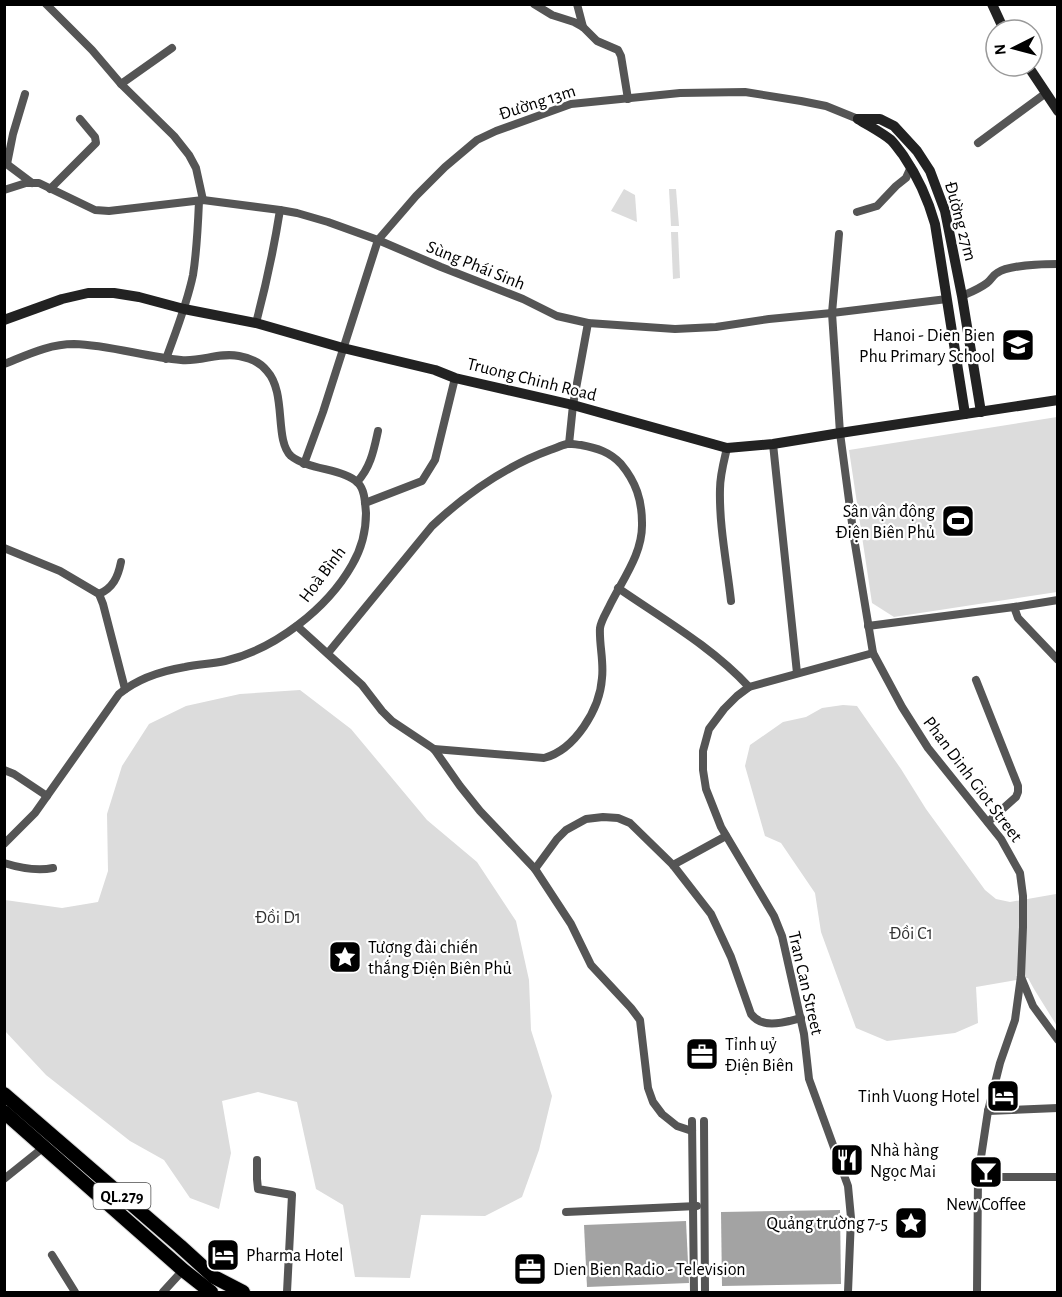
<svg xmlns="http://www.w3.org/2000/svg" width="1062" height="1297" font-family="'Alegreya Sans',sans-serif">
<rect width="100%" height="100%" fill="#fff"/>
<g fill="#dcdcdc">
<polygon points="624,189 635,195 637,222 611,211"/>
<polygon points="669,189 676,189 679,226 671,226"/>
<polygon points="671,232 678,232 680,278 673,279"/>
<polygon points="1057,417 1057,592 894,617 872,603 849,450"/>
<polygon points="300,690 351,729 427,820 477,862 516,921 529,980 531,1030 552,1096 539,1150 522,1197 485,1216 421,1215 410,1278 355,1277 343,1205 316,1189 297,1102 258,1092 222,1101 231,1153 219,1209 190,1198 164,1160 130,1141 46,1075 5,1031 5,900 62,908 98,902 108,871 107,814 122,766 149,724 186,706 240,694"/>
<polygon points="843,705 857,706 901,769 926,809 985,890 996,899 1010,902 1056,894 1057,895 1057,1026 1034,989 1028,978 976,987 978,1023 955,1033 887,1041 856,1028 821,932 815,893 781,843 765,836 745,766 750,745 783,722 806,717 822,708"/>
</g>
<g fill="#a3a3a3">
<polygon points="840,1210 841,1284 722,1286 721,1212"/>
<polygon points="686,1221 689,1283 587,1287 584,1225"/>
</g>
<g fill="none" stroke-linecap="round" stroke-linejoin="round">
<g stroke="#dbdbdb" stroke-width="16">
<g id="highway">
<polyline points="4,1094 180,1246 214,1277 243,1292"/>
<polyline points="4,1112 183,1270 211,1292"/>
</g>
</g>
<g stroke="#555" stroke-width="8">
<polyline points="46,4 92,50 121,84 174,136 189,155 196,168 203,200"/>
<polyline points="534,4 552,15 574,22 583,27 597,41 618,50 621,56 628,99"/>
<polyline points="577,4 583,27"/>
<polyline points="121,84 172,48"/>
<polyline points="978,143 1046,93"/>
<polyline points="4,162 32,183"/>
<polyline points="7,164 13,134 25,94"/>
<polyline points="50,189 96,143 95,137 80,119"/>
<polyline points="4,190 26,183 39,183 95,210 109,211 203,200 280,210 297,213 328,222 378,240 441,267 523,299 557,316 588,323 675,329 716,327 769,319 832,313 947,299"/>
<polyline points="857,212 877,206 896,186 906,178 911,167"/>
<polyline points="839,234 832,313 840,433 854,538 873,653 902,707 928,748 1001,839 1020,873 1023,896 1023,927 1021,976 1015,1020 1000,1063 988,1111 978,1177 977,1292"/>
<path d="M962 296C971 292 979 289 987 283 991 280 993 275 997 273 1008 265 1044 264 1058 264"/>
<path d="M256 323C266 285 274 248 280 210"/>
<path d="M166 359C176 331 187 304 193 275 197 250 198 225 199 201"/>
<path d="M4 364C27 355 49 344 74 344 110 345 145 357 181 360 201 362 219 352 239 356 250 358 260 362 267 371 287 393 274 440 291 456 308 470 346 469 358 483 365 490 365 503 366 513 366 531 362 548 352 565 327 609 275 649 225 661 212 664 198 664 185 667 161 671 137 679 119 694L35 813 4 844"/>
<polyline points="569,444 573,405 588,323"/>
<polyline points="773,444 797,673"/>
<path d="M727 448C724 461 720 475 720 489 719 526 727 564 731 601"/>
<polyline points="304,464 323,412 378,240 416,196 445,167 477,140 496,131 571,104 680,93 745,92 801,101 826,106 858,119"/>
<path d="M357 482C371 467 374 449 378 431"/>
<polyline points="365,503 422,481 435,460 455,378"/>
<polyline points="4,548 60,571 99,594 103,604 125,689"/>
<path d="M618 588C663 619 712 647 749 687"/>
<path d="M99 594C113 588 118 577 121 562"/>
<polyline points="1014,607 1018,618 1058,660"/>
<polyline points="297,626 362,685 382,711 392,721 434,749 460,786 480,811 535,869 571,924 591,965 631,1008 640,1020 648,1088 653,1102 662,1114 677,1126 692,1131"/>
<polyline points="868,626 1014,607 1058,600"/>
<path d="M328 653 432 526C466 494 506 466 550 450 556 448 562 445 567 444 571 443 577 445 581 445 597 448 610 452 621 464 636 482 642 500 642 523 643 554 622 580 609 607 606 613 601 621 600 628 599 644 604 661 602 678 600 709 575 750 544 758L434 749"/>
<polyline points="976,680 1018,786 1018,792 1016,797 988,822"/>
<polyline points="4,770 14,774 47,796"/>
<path d="M4 863C20 868 38 871 53 868"/>
<polyline points="673,865 726,836"/>
<path d="M535 869 557 839 566 830 586 819 603 817 618 818 630 823 673 865 711 914 731 957 751 1014C763 1030 785 1022 801 1018"/>
<polyline points="1021,977 1033,1006 1058,1040"/>
<polyline points="988,1111 1058,1108"/>
<polyline points="692,1121 694,1292"/>
<polyline points="704,1121 705,1292"/>
<polyline points="257,1160 257,1179 258,1189 292,1195 287,1292"/>
<polyline points="978,1177 1058,1177"/>
<polyline points="4,1179 44,1147"/>
<polyline points="566,1212 697,1206"/>
<polyline points="52,1255 75,1292"/>
<polyline points="163,1292 184,1269"/>
<polyline points="848,1292 851,1218 848,1186 809,1079 804,1034 782,936 774,916 721,827 706,789 703,770 703,751 709,729 724,709 737,696 749,687 873,653"/>
</g>
<g stroke="#222" stroke-width="10">
<polyline points="992,4 1004,30"/>
<polyline points="1028,66 1058,111"/>
<polyline points="858,119 880,119 894,126 917,151 930,171 945,211 962,296 981,412"/>
<path d="M858 119C869 126 881 132 891 140 895 144 899 150 903 155 918 177 928 199 935 224L965 414"/>
<polyline points="4,320 62,299 88,293 114,293 139,297 184,309 256,323 343,348 435,370 455,378 573,405 727,448 773,444 840,433 1058,400"/>
</g>
<use href="#highway" stroke="#000" stroke-width="14"/>
</g>
<defs>
<g id="school-square" transform="scale(1.725)"><rect x="-9" y="-9" width="18" height="18" rx="4" fill="#000" stroke="#fff"/><path d="M0-5L7-2L0 1L-7-2ZM-4 1L0 2.5L4 1V4Q0 6-4 4Z" fill="#fff"/></g>
<g id="stadium-square" transform="scale(1.725)"><rect x="-9" y="-9" width="18" height="18" rx="4" fill="#000" stroke="#fff"/><path d="M0-5a6.5 5 0 1 0 0 10a6.5 5 0 1 0 0-10ZM-3.5-1.8h7v3.6h-7Z" fill="#fff"/></g>
<g id="sight-square" transform="scale(1.725)"><rect x="-9" y="-9" width="18" height="18" rx="4" fill="#000" stroke="#fff"/><path d="M0-6L1.8-2.2L6-1.7L2.9 1.2L3.7 5.4L0 3.3L-3.7 5.4L-2.9 1.2L-6-1.7L-1.8-2.2Z" fill="#fff"/></g>
<g id="office-square" transform="scale(1.725)"><rect x="-9" y="-9" width="18" height="18" rx="4" fill="#000" stroke="#fff"/><path d="M-6-3h4V-5.5h4V-3h4V5H-6ZM-1-4.5V-3h2v-1.5ZM-6 0V1H6V0Z" fill="#fff"/></g>
<g id="hotel-square" transform="scale(1.725)"><rect x="-9" y="-9" width="18" height="18" rx="4" fill="#000" stroke="#fff"/><path d="M-6-4.5h1.5V1H6V5H4.5V3h-9V5H-6ZM-4 0a1.8 1.8 0 1 1 3.6 0ZM.5 0V-2.5h3Q6-2.5 6 0Z" fill="#fff"/></g>
<g id="restaurant-square" transform="scale(1.725)"><rect x="-9" y="-9" width="18" height="18" rx="4" fill="#000" stroke="#fff"/><path d="M-5-6h1v4h1v-4h1v4h1v-4h1v5L-1.5 .5V6h-2V.5L-5-1ZM5-6V6H3V1.5H1.5Q1.5-4 5-6Z" fill="#fff"/></g>
<g id="bar-square" transform="scale(1.725)"><rect x="-9" y="-9" width="18" height="18" rx="4" fill="#000" stroke="#fff"/><path d="M-6-5H6L.8 .8V4.5H3.5V6h-7V4.5H-.8V.8Z" fill="#fff"/></g>
</defs>
<g fill-rule="evenodd">
<use href="#school-square" x="1018" y="345"/>
<use href="#stadium-square" x="958" y="521"/>
<use href="#sight-square" x="345" y="957"/>
<use href="#office-square" x="702" y="1054"/>
<use href="#hotel-square" x="1003" y="1096"/>
<use href="#restaurant-square" x="847" y="1160"/>
<use href="#bar-square" x="986" y="1172"/>
<use href="#sight-square" x="911" y="1223"/>
<use href="#hotel-square" x="223" y="1255"/>
<use href="#office-square" x="530" y="1269"/>
</g>
<g text-anchor="middle" stroke-width="4.5" stroke-linejoin="round" paint-order="stroke">
<rect fill="#fff" stroke="#4c4c4c" stroke-width="1.5" x="93.5" y="1183" width="57" height="26" rx="4.5"/>
<g font-size="16" font-weight="bold" fill="#000">
<text x="122" y="1202">QL.279</text>
</g>
<g font-size="18" fill="#000" stroke="#fff">
<text transform="translate(537 102) rotate(-18)" y="6">Đường 13m</text>
<text transform="translate(961 221) rotate(75)" y="6">Đường 27m</text>
<text transform="translate(476 265) rotate(22)" y="6">Sùng Phái Sinh</text>
<text transform="translate(532 379) rotate(14)" y="6">Truong Chinh Road</text>
<text transform="translate(322 574) rotate(-53)" y="6">Hoà Bình</text>
<text transform="translate(973 779) rotate(53)" y="6">Phan Dinh Giot Street</text>
<text transform="translate(806 983) rotate(77)" y="6">Tran Can Street</text>
</g>
<g font-size="18" fill="#000" stroke="#fff" text-anchor="start">
<text x="995" y="341" text-anchor="end">Hanoi - Dien Bien<tspan x="995" dy="21">Phu Primary School</tspan></text>
<text x="935" y="517" text-anchor="end">Sân vận động<tspan x="935" dy="21">Điện Biên Phủ</tspan></text>
<text x="368" y="953">Tượng đài chiến<tspan x="368" dy="21">thắng Điện Biên Phủ</tspan></text>
<text x="725" y="1050">Tỉnh uỷ<tspan x="725" dy="21">Điện Biên</tspan></text>
<text x="980" y="1102" text-anchor="end">Tinh Vuong Hotel</text>
<text x="870" y="1156">Nhà hàng<tspan x="870" dy="21">Ngọc Mai</tspan></text>
<text x="986" y="1210" text-anchor="middle">New Coffee</text>
<text x="888" y="1229" text-anchor="end">Quảng trường 7-5</text>
<text x="246" y="1261">Pharma Hotel</text>
<text x="553" y="1275">Dien Bien Radio - Television</text>
</g>
<g font-size="18" fill="#333" stroke="#fff">
<text x="278" y="923">Đồi D1</text>
<text x="911" y="939">Đồi C1</text>
</g>
</g>
<rect width="1062" height="1297" fill="none" stroke="#000000" stroke-width="12"/>
<g transform="translate(1014 48) rotate(264)"><circle r="28" fill="#ffffff" stroke="#999999" stroke-width="1.5"/>
<path d="M0-4.5L10 22L0 15L-10 22Z" fill="#000000"/>
<text y="-9" font-size="16" font-weight="bold" text-anchor="middle" fill="#000000">N</text>
</g>
</svg>
